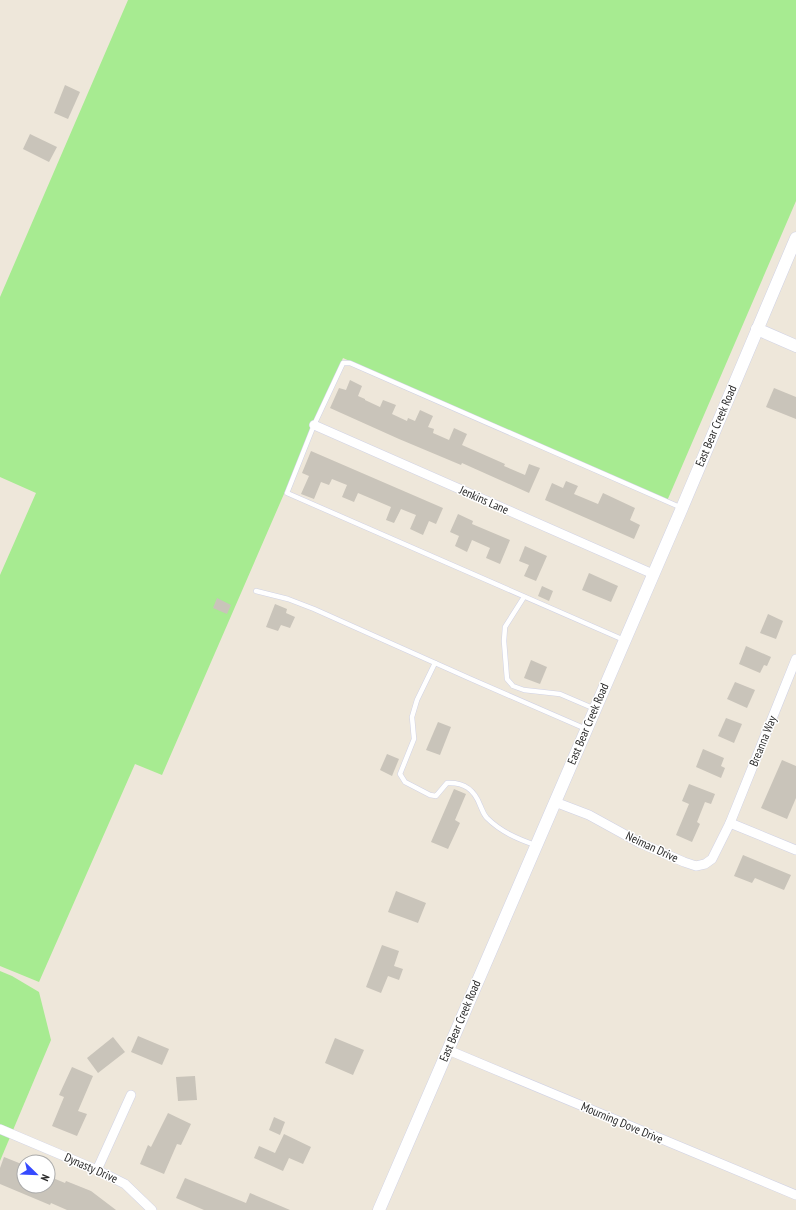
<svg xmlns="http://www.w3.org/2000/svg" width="796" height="1210" font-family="'PT Sans Narrow',sans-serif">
<rect width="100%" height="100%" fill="#eee7da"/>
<g fill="#a7eb91">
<polygon points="128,0 796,0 796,201 667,501 343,358 162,775 135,764 39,982 0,966 0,575 36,493 0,477 0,297"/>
<polygon points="0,971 12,976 39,992 51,1040 0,1161"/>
</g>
<g fill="#c9c4ba">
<polygon points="65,85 80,92 68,119 54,113"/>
<polygon points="30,134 57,147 49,162 23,149"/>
<polygon points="350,380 362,386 358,396 365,399 365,400 380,407 383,400 396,405 392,414 407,421 408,418 415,421 420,410 433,416 428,427 434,429 433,433 449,440 454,428 467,434 462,445 505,464 504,466 525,475 529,464 540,468 529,493 462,463 461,465 399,439 330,408 339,388 346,390"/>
<polygon points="774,388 796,397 796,419 766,407"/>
<polygon points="311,451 443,508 436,524 429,521 423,535 410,529 416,515 401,509 394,523 386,520 391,507 358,493 354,502 342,497 347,485 332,479 329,485 321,482 314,499 301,494 309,476 302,473"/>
<polygon points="566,481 578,486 574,494 598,504 603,493 635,508 630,520 640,525 634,539 545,500 552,483 563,488"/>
<polygon points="458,514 473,521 472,524 510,540 500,564 486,558 490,548 472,540 467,552 455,546 459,536 450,532"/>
<polygon points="525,546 547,556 536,581 524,576 529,565 519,561"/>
<polygon points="589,573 618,586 611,602 582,590"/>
<polygon points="542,586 553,591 549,601 538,596"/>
<polygon points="217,598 231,605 227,614 213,608"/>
<polygon points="275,604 287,609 286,613 295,617 290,628 281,625 278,631 266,627"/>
<polygon points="768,614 783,621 776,639 760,633"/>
<polygon points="746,646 771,657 767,666 764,665 760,673 739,664"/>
<polygon points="531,660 547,667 540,684 524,678"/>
<polygon points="735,682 755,690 747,708 727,699"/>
<polygon points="726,718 742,724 734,743 718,736"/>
<polygon points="438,722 451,727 440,755 426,750"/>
<polygon points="703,749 724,758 721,766 725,768 721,778 696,767"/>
<polygon points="387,754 399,759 392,776 380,770"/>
<polygon points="782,760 796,766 796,798 787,819 761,808"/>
<polygon points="689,784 715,794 711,804 705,802 697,822 700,824 692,842 676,835 689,804 682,801"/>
<polygon points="454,789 466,794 455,820 460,823 448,849 431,842"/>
<polygon points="743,855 791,875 784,890 755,878 752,883 734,876"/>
<polygon points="396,891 426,903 418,923 388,912"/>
<polygon points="382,945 399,951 394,966 403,969 399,980 388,976 381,993 366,987"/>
<polygon points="138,1036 169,1049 162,1065 131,1052"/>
<polygon points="113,1037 125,1052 98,1073 87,1058"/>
<polygon points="335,1038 364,1050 353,1075 325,1063"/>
<polygon points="72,1067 93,1076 78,1111 87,1114 77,1136 52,1126 64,1097 59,1095"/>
<polygon points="195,1076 197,1100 178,1101 176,1077"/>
<polygon points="168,1113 191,1124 181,1145 177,1144 164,1174 140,1164 148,1145 151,1147"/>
<polygon points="274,1117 285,1122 280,1135 269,1130"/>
<polygon points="284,1134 311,1147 303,1164 289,1158 283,1171 254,1158 259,1146 275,1153"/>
<polygon points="4,1157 24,1165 24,1186 48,1186 48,1176 65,1183 66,1181 91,1191 116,1210 67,1210 51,1203 50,1205 0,1184 0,1168"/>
<polygon points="185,1178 246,1203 250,1193 290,1210 204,1210 176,1198"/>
</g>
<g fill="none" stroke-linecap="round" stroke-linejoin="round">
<g stroke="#d0d2e5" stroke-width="5.5">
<g id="service">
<polyline points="256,591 288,599 314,609 471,679 586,729"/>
<polyline points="524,597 505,627 504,641 507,679 513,686 524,690 560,694 595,709"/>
<polyline points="624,640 287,493 314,425 343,363 350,363 682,508"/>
<path d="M435 663 417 700 412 717 414 739 400 774 405 782 430 795 436 796 447 783C464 782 474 789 480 805 482 809 483 814 487 818 501 832 518 839 535 845"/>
</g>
</g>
<g stroke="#d0d2e5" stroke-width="10">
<g id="minor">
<polyline points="314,425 653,574"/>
<polyline points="555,802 589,815 640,843 684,862 696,866 705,864 712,859 730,823 796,659"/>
<polyline points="730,823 796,850"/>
<polyline points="448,1050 796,1195"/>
<polyline points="0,1129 97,1170 125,1184 152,1210"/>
<polyline points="97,1170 131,1095"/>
</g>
</g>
<g stroke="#d0d2e5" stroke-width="13">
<g id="secondary">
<polyline points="757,329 796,346"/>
<polyline points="379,1210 682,508 796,238"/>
</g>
</g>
<use href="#service" stroke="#fff" stroke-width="4.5"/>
<use href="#minor" stroke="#fff" stroke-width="9"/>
<use href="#secondary" stroke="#fff" stroke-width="12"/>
</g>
<g text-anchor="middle" stroke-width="3" stroke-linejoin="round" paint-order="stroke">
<g font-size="12" fill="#2a2a2a" stroke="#fff">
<text transform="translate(716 426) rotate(-67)" y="4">East Bear Creek Road</text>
<text transform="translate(484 500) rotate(24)" y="4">Jenkins Lane</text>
<text transform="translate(588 724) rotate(-67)" y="4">East Bear Creek Road</text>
<text transform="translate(763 741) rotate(-68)" y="4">Breanna Way</text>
<text transform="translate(652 847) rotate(25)" y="4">Neiman Drive</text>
<text transform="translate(460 1021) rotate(-67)" y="4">East Bear Creek Road</text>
<text transform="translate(622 1123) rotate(23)" y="4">Mourning Dove Drive</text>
<text transform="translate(91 1168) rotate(24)" y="4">Dynasty Drive</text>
</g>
</g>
<g transform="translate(36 1174) rotate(113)"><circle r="19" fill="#ffffff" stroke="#aaaaaa"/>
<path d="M0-3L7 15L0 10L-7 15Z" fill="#364aff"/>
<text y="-6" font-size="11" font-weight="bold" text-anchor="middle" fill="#2a2a2a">N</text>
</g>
</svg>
